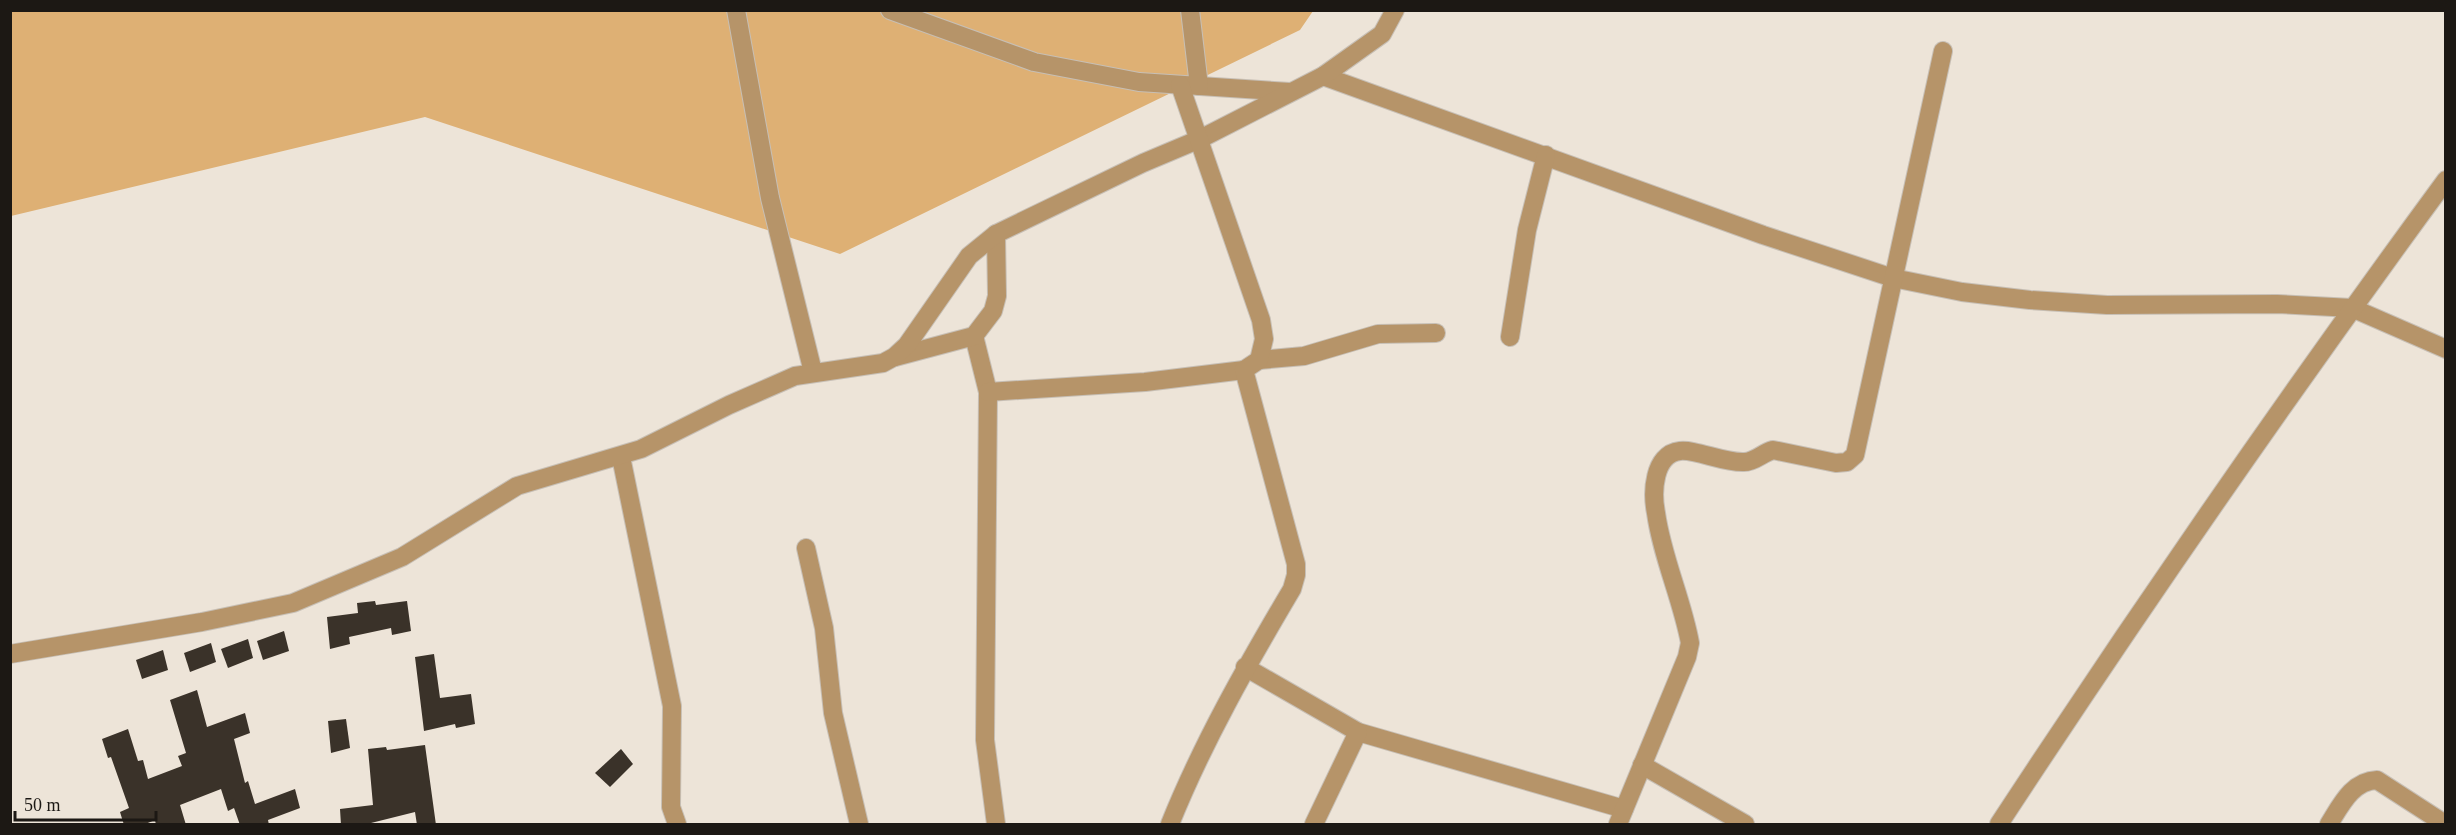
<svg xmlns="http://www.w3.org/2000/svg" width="2456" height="835" font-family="'Times New Roman',serif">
<rect width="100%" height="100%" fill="#ede4d8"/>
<polygon fill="#deb074" points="10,11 1313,11 1300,30 840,254 425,117 11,216"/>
<g fill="#3a3229">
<polygon points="375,601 376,605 407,601 411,631 392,635 391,628 349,637 350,644 330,649 327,617 358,613 357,603"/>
<polygon points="284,631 289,651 263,660 257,641"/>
<polygon points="248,639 253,658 228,668 221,649"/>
<polygon points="211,643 216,662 190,672 184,653"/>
<polygon points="163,650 168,670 142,679 136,660"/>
<polygon points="434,654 440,698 471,694 475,724 456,728 455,724 424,731 415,657"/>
<polygon points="197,690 207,727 245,713 250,733 234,739 245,783 248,781 255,804 295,789 300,808 268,820 269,825 240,825 234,808 228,811 221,789 180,805 186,825 156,825 155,820 143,825 124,825 120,812 129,808 111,757 108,758 102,739 128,729 138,761 143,760 148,779 182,766 178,756 186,753 170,700"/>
<polygon points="346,719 350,748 331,753 328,721"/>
<polygon points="425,745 436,825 417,825 415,812 363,825 341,825 340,809 373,805 368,749 386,747 387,750"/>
<polygon points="621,749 633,764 610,787 595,773"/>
</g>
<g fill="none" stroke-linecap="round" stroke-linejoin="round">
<g stroke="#c7bfb5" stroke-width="20">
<g id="minor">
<polyline points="736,10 770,198 813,372"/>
<polyline points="890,10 1034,62 1139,82 1290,92"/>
<polyline points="1190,10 1199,86"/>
<polyline points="1323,76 1763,235 1893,278 1962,292 2030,300 2107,305 2277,304 2352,308 2446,349"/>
<polyline points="974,336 988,392 985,740 996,824"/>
<polyline points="1510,337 1527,230 1546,155"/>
<polyline points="895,357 974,336 993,311 997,296 996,234"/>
<polyline points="1259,360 1304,356 1378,334 1436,333"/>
<polyline points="988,392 1145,382 1244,370"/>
<polyline points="621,457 672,706 671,807 677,824"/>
<polyline points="806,548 824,628 833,713 859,824"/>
<polyline points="10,654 202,622 293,603 402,557 517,486 641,449 729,405 795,376 883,363 894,357 907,345 969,256 996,234 1143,163 1200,139 1323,76 1382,34 1395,10"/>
<polyline points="1245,667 1358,732 1624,809"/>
<polyline points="1642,765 1745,824"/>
<path d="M1170 824C1203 742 1247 665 1292 589L1296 575V564L1244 370 1259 360 1264 339 1261 320 1180 85"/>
<polyline points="1314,824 1358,732"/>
<path d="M1618 824 1687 657 1690 643C1682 599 1662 557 1656 513 1652 493 1653 454 1680 451 1695 449 1724 463 1744 462 1755 462 1762 453 1773 450L1836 463 1847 462 1855 455 1943 51"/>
<path d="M1999 824C2142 606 2291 391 2446 180"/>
<path d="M2329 824C2341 805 2352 781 2377 780L2445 824"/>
</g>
</g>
<use href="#minor" stroke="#b69469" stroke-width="18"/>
</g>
<rect width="2456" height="835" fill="none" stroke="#1c1814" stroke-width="24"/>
<path d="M15 811v9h141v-9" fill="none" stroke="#1c1814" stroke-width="3"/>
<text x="24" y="811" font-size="18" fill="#1c1814" stroke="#ede4d8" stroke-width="4.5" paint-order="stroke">50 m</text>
</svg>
